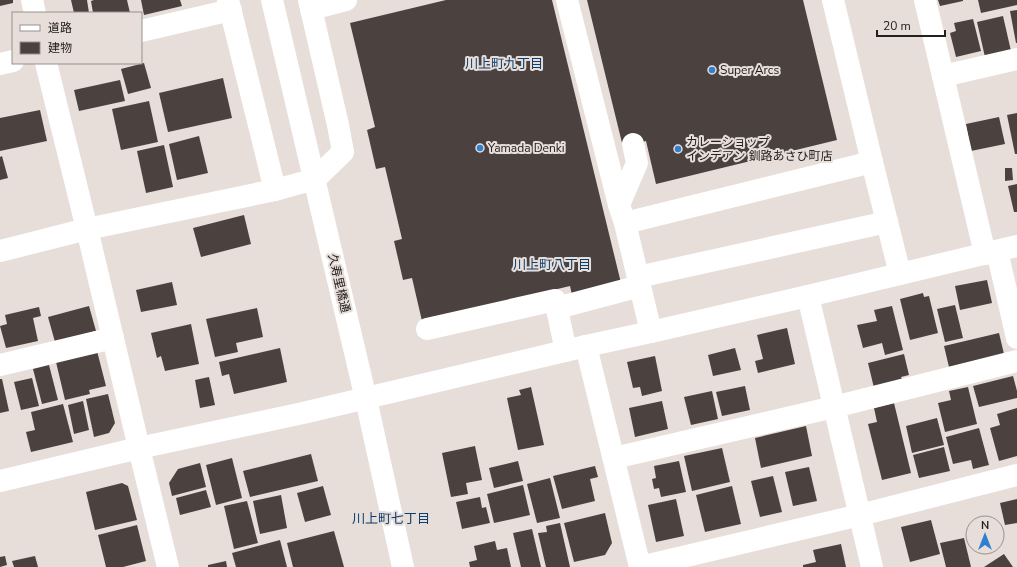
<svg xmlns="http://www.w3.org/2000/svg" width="1017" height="567" font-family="'Nunito Sans','Noto Sans JP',sans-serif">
<rect width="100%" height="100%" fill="#e7ddd9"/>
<g fill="#4b423f">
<polygon points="0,0 13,0 13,3 0,6"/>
<polygon points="71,0 87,0 89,13 74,13"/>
<polygon points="94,0 127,0 130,13 93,13 91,1"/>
<polygon points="141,0 180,0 182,6 144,15"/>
<polygon points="446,0 552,0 621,283 572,295 570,286 422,321 412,278 403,280 394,241 402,239 385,167 376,169 367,130 375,127 350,23"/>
<polygon points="587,0 803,0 837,140 656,184 646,141 623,147"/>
<polygon points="938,0 963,0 963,1 940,6"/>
<polygon points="978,0 1017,0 1017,5 981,13"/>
<polygon points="1017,10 1017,43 1016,43 1010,11"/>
<polygon points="1003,16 1011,51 985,57 977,22"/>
<polygon points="973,19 981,51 956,57 950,33 956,31 954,23"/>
<polygon points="144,63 151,88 128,94 121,69"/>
<polygon points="223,78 232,118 168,132 159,93"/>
<polygon points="120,80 125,101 79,111 74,90"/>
<polygon points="149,101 158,142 121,150 112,109"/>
<polygon points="40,110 47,141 0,151 0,118"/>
<polygon points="1017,113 1017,154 1015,154 1007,115"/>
<polygon points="999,117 1005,144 971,151 966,124"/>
<polygon points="199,136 208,173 177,180 169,144"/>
<polygon points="164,145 173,187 146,193 137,151"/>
<polygon points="2,156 8,178 0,180 0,157"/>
<polygon points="1005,168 1012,168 1013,180 1005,181"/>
<polygon points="1017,184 1017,212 1014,212 1008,186"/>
<polygon points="244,215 251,244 201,257 193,228"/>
<polygon points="987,280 992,303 960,310 955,286"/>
<polygon points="172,282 177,305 141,312 136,290"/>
<polygon points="923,293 924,297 929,296 938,333 910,340 900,299"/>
<polygon points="955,305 963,338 945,342 937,309"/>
<polygon points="89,306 96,331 55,342 48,317"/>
<polygon points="892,306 903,350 885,355 882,343 863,348 857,325 877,321 874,310"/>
<polygon points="39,307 41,316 33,318 38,341 6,348 0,326 7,324 5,315"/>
<polygon points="257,308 263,337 236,343 238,352 215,357 206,319"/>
<polygon points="191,324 199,364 165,371 161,356 157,358 151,333"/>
<polygon points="787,328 795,364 758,373 755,361 763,359 757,335"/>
<polygon points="999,333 1004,354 949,367 944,346"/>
<polygon points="280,348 287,382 234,394 229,374 222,376 219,362"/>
<polygon points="735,348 741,370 713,376 708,355"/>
<polygon points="97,351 106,386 89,390 90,394 65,400 56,362"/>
<polygon points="904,354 909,375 901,377 903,381 874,388 868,363"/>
<polygon points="655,356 662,391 642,396 640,387 633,388 627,362"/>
<polygon points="49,365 58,400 42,404 33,369"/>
<polygon points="1013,376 1017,391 1017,398 979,407 973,386"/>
<polygon points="209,377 215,405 200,408 195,380"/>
<polygon points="32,378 39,406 21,410 14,382"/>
<polygon points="0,379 2,379 9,411 0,413"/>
<polygon points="745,386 750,410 722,416 716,392"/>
<polygon points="531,387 544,445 518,450 507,398 521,395 519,390"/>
<polygon points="968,387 977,424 945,432 938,403 951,400 949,391"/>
<polygon points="712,391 718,419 691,425 684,397"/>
<polygon points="108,394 115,423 109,433 94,437 86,399"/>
<polygon points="83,401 89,430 74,434 68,405"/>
<polygon points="662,401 668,429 635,437 629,408"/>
<polygon points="894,403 911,473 882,480 868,424 877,422 874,408"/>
<polygon points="63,404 73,442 31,452 26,432 35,430 31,412"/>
<polygon points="1017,408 1017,456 999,461 990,428 1000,425 997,414"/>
<polygon points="937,418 944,445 912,453 906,426"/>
<polygon points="806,426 812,456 761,468 755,438"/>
<polygon points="979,428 989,465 973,469 971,460 953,464 946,437"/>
<polygon points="475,446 482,480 466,483 468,494 451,497 442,453"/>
<polygon points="944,447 950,471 919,478 913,455"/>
<polygon points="722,448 730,482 692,491 684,456"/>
<polygon points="311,454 318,481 250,497 243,471"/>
<polygon points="232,458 242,498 216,505 206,465"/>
<polygon points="518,461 523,481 494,488 489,468"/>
<polygon points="679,461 686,492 661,497 659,488 654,489 652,479 656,478 654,466"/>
<polygon points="200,463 206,487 172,496 169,483 178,469"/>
<polygon points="595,466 598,477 590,479 595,501 562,509 553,476"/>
<polygon points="809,467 817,501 793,506 785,472"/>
<polygon points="773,476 782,512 760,517 751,481"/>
<polygon points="550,478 560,518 537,523 527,484"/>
<polygon points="122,483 128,486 137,520 95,530 86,492"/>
<polygon points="523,485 530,515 494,523 487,494"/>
<polygon points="323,486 331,515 305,522 297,493"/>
<polygon points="732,486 741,524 705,532 696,495"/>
<polygon points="206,490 211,507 180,515 176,498"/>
<polygon points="281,495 287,528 260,534 253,501"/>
<polygon points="480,497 482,508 486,507 490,523 462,529 456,502"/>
<polygon points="676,499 684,536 656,542 648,505"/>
<polygon points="1017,499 1017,523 1005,525 1000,503"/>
<polygon points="247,501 258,543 234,549 224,506"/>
<polygon points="605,513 612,543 605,555 574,562 564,523"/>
<polygon points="931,520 940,554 910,562 901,527"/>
<polygon points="560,523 570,567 546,567 538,533 547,532 546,526"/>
<polygon points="137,525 146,561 123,567 106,567 98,535"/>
<polygon points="532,529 541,567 521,567 513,533"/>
<polygon points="334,531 344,567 293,567 287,543"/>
<polygon points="964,538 971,567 946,567 940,543"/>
<polygon points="280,540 287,567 236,567 232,553"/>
<polygon points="495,541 497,550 507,548 511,567 470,567 469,562 477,560 474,546"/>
<polygon points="841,544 846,567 803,567 803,565 816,562 813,550"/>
<polygon points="1004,554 1013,567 984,567"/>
<polygon points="5,556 7,565 0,567 0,557"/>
<polygon points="35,556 38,567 14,567 12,561"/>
<polygon points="226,561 227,567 208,567 208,565"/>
</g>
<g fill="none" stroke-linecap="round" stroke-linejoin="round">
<g stroke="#fff" stroke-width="22">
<polyline points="32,0 35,13"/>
<polyline points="228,0 275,190"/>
<polyline points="272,0 366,399 403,567"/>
<polyline points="567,0 619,205 625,223 651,332"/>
<polyline points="833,0 872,162 900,274"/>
<polyline points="925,0 985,254"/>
<polyline points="311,9 346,0"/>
<polyline points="141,31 231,10"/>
<polyline points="46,63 87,229 139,448 168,567"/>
<polyline points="0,64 13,61"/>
<polyline points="943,76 1017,59"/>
<polyline points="619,205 637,163 633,144"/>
<polyline points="625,223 872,162"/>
<polyline points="0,251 87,229 275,190 315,179 343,152 338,125 309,0"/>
<polyline points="997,251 1017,338"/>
<polyline points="638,277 887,222"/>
<polyline points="808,296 872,567"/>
<polyline points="557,308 640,286"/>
<polyline points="427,329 555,300 566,351"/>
<polyline points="586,346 640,567 860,515 1017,475"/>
<polyline points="0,365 113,338"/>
<polyline points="614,458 834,407 1017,361"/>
<polyline points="0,481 139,448 303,413 586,346 651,332 808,296 1017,246"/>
</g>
</g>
<g fill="#3180d0" stroke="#e7ddd9" stroke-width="1.5">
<circle cx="712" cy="70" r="4"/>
<circle cx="480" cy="148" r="4"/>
<circle cx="678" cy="149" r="4"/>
</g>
<g text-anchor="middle" stroke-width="4" stroke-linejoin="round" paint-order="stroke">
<g font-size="12" fill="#23201e" stroke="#e7ddd9" text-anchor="start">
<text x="720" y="74">Super Arcs</text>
<text x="686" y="146">カレーショップ<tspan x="686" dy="14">インデアン 釧路あさひ町店</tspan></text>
<text x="488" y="152">Yamada Denki</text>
</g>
<g font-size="12" fill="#23201e" stroke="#e7ddd9">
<text transform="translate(339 283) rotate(77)" y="4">久寿里橋通</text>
</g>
<g font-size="13" fill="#0a3f71" stroke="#e7ddd9">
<text x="504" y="68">川上町九丁目</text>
<text x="552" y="269">川上町八丁目</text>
<text x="391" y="523">川上町七丁目</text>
</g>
</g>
<rect x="12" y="12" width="130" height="52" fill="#e7ddd9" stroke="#99918e"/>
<rect x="20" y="25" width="20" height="6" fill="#ffffff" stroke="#99918e"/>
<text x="48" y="32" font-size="12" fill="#23201e">道路</text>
<rect x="20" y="42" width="20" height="12" fill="#4b423f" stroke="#99918e"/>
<text x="48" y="52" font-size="12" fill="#23201e">建物</text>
<g transform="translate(985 535)"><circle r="19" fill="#e7ddd9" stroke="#99918e"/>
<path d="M0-3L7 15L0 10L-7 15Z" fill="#3180d0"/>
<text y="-6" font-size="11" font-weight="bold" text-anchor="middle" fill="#23201e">N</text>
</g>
<path d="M877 30v6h68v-6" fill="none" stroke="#23201e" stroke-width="2"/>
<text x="883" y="30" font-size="12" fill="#23201e" stroke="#e7ddd9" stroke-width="3" paint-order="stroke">20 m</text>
</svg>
